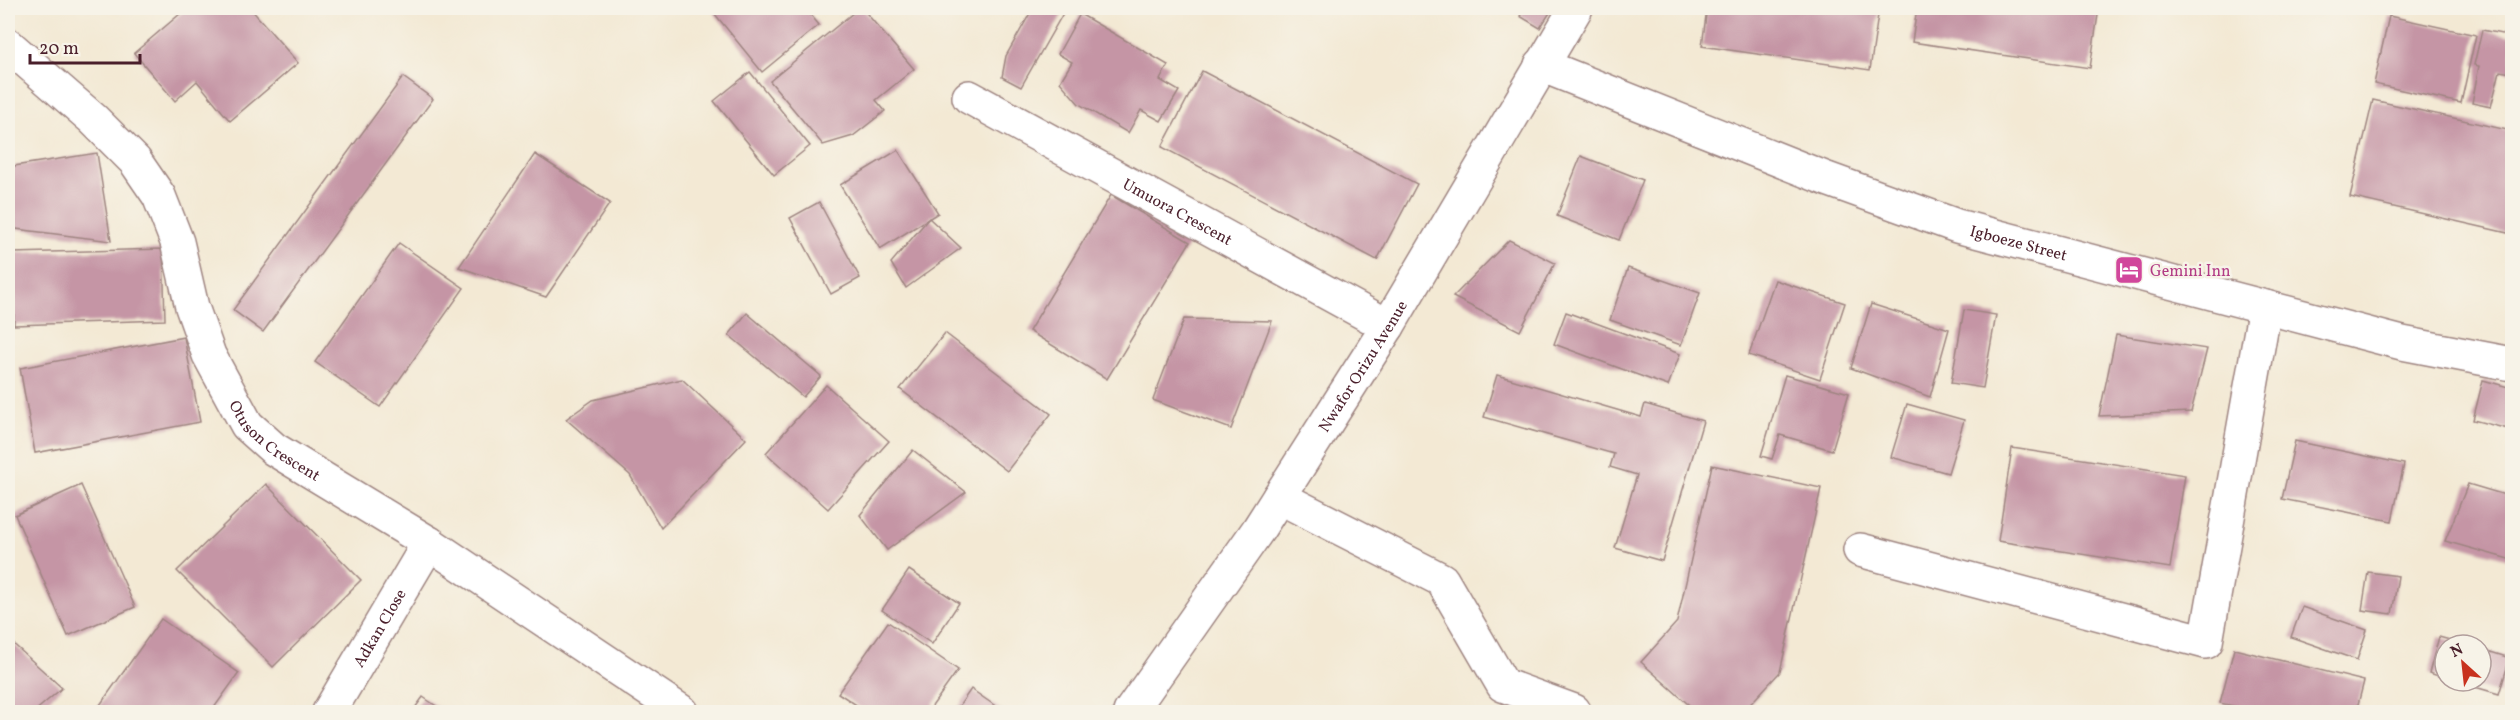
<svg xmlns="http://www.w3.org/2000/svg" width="2520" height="720" font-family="Vollkorn,serif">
<rect width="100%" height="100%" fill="#f7f3e8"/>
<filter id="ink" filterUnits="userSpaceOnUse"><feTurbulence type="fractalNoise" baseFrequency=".0167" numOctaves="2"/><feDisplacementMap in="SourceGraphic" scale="12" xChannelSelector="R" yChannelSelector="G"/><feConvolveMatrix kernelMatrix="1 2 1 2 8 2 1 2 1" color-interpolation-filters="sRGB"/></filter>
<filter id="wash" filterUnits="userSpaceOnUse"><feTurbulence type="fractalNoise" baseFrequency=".008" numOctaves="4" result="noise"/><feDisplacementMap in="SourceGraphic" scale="24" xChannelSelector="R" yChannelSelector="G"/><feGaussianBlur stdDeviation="1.35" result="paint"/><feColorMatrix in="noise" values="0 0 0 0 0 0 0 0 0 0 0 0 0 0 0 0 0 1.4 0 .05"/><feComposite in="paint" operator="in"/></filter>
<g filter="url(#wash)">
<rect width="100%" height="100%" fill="#f3e9d4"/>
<g id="blocks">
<g fill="#c595a5">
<polygon points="187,8 250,8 298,63 230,121 197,81 175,101 134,53"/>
<polygon points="710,8 805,8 819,25 762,72"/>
<polygon points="859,8 862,8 914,69 876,100 885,111 853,136 823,145 770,81"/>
<polygon points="1033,8 1066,8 1021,87 1002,77 1006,56"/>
<polygon points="1525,8 1553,8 1540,28 1520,16"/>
<polygon points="1707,8 1879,8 1870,70 1702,46"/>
<polygon points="1917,8 2099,8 2090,68 1912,42"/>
<polygon points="1080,14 1168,65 1160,80 1179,91 1161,121 1141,110 1128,133 1079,104 1060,82 1072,62 1058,54"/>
<polygon points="2389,16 2476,35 2461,103 2374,84"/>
<polygon points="2482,30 2512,36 2512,73 2500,71 2491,107 2472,103 2479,66 2474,65"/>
<polygon points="1202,71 1417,184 1377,260 1162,147"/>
<polygon points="750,72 810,146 774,175 714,101"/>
<polygon points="403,77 433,99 263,332 233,310"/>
<polygon points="2373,100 2512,131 2512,234 2350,197"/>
<polygon points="898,150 938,213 880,249 840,185"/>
<polygon points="97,153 111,241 8,228 8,167"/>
<polygon points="535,154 610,203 546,297 459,267"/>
<polygon points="1581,156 1643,180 1619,240 1557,216"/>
<polygon points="1111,195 1190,242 1107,379 1029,331"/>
<polygon points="819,202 860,278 831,294 790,218"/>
<polygon points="929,218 961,248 906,288 891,263"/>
<polygon points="1509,240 1555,263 1520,331 1453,297"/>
<polygon points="399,243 464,288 380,407 315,362"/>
<polygon points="163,249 165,320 14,325 13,253"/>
<polygon points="1628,268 1700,293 1681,345 1610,320"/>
<polygon points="1775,280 1845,303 1820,379 1749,355"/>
<polygon points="1871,304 1949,329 1930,397 1851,368"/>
<polygon points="1964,310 1996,315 1983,388 1951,383"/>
<polygon points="1566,312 1680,354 1668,386 1554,344"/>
<polygon points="747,313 821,376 803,397 729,335"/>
<polygon points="1184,319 1272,321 1231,429 1153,400"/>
<polygon points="945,333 1051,414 1007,471 900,389"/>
<polygon points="2116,335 2207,349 2191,412 2099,416"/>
<polygon points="184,337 200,422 35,453 20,368"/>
<polygon points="1497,375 1641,417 1645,404 1703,421 1662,561 1615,548 1637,475 1610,467 1614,454 1484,417"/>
<polygon points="1785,375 1849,393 1832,450 1780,435 1772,459 1761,456"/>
<polygon points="682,379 746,439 661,528 630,475 566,419 593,400"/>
<polygon points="2483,380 2512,388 2512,430 2473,420"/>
<polygon points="826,385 889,441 828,509 766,453"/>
<polygon points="1907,404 1964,420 1948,473 1891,457"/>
<polygon points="2295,441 2404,464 2392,521 2282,499"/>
<polygon points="2012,448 2185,475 2170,568 1998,541"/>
<polygon points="913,450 966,492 887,550 860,515"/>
<polygon points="1712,465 1821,488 1780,672 1743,712 1697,712 1641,662 1677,622"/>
<polygon points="266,484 361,580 273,667 177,571"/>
<polygon points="2468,484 2512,497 2512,560 2445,541"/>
<polygon points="81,485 135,607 68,636 15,515"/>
<polygon points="909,570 959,603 932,644 882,610"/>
<polygon points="2368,572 2398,576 2392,614 2362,610"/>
<polygon points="2302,607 2367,630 2357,660 2291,637"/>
<polygon points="161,619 239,673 211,712 95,712"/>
<polygon points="888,622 958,670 928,712 867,712 838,693"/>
<polygon points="2439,637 2464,644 2445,645 2445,678 2429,673"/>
<polygon points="8,639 62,688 34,712 8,712"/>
<polygon points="2234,649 2364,681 2356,712 2259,712 2220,703"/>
<polygon points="2481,649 2510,658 2499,694 2458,682 2481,681"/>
<polygon points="971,689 1004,712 955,712"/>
<polygon points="423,697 445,712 412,712"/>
</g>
</g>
</g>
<g filter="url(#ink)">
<use href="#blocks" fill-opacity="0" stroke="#9e8480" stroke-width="1.5"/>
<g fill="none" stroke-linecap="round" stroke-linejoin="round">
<g stroke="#9e8480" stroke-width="36">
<g id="minor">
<path id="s1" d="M8 45 93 119 135 161 159 196 177 242 192 307 209 355 247 425 274 449 429 543 682 712"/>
<path id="s2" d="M1541 65 1827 179 1957 226 2402 343 2512 364"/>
<path id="s3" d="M969 97 1388 326"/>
<polyline points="1279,497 1442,580 1503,685 1574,711"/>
<polyline points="1860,550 2206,642 2265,307"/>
<path id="s4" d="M329 712 429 543"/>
</g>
</g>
<g stroke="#9e8480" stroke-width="36">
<g id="tertiary">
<path id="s5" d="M1130 712 1258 530 1388 326 1576 8"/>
</g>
</g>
<use href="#minor" stroke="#fff" stroke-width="33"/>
<use href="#tertiary" stroke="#fff" stroke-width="33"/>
</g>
</g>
<defs>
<g id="hotel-square" transform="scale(1.5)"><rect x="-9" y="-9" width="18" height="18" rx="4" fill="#d1479c" stroke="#f7f3e8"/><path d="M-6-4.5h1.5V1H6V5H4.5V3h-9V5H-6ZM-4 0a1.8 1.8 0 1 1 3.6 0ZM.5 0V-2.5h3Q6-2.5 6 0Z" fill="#fff"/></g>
</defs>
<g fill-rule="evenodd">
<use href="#hotel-square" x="2129" y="270"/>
</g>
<g text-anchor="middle" stroke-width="5" stroke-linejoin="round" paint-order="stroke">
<g font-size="16" fill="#4a1f2b" stroke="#f7f3e8">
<text dy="6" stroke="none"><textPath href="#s3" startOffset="238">Umuora Crescent</textPath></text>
<text dy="6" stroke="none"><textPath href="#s2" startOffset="510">Igboeze Street</textPath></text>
<text dy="6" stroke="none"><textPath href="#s5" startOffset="417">Nwafor Orizu Avenue</textPath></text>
<text dy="6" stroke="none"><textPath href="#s1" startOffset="492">Otuson Crescent</textPath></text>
<text dy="6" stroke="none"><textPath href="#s4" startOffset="98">Adkan Close</textPath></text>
</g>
<g font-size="16" fill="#b23c85" stroke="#f7f3e8" text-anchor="start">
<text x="2150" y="276">Gemini Inn</text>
</g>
</g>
<rect width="2520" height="720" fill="none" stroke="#f7f3e8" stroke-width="30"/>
<g transform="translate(2463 663) rotate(333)"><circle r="28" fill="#f7f3e8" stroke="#b29e9c" stroke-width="1.5"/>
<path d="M0-4.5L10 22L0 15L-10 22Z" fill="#c8321e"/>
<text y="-9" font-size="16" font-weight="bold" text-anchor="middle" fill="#4a1f2b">N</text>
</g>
<path d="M30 54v9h110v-9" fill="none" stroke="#4a1f2b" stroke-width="3"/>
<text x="39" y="54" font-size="18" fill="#4a1f2b" stroke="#f7f3e8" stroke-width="4.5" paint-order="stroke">20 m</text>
</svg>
